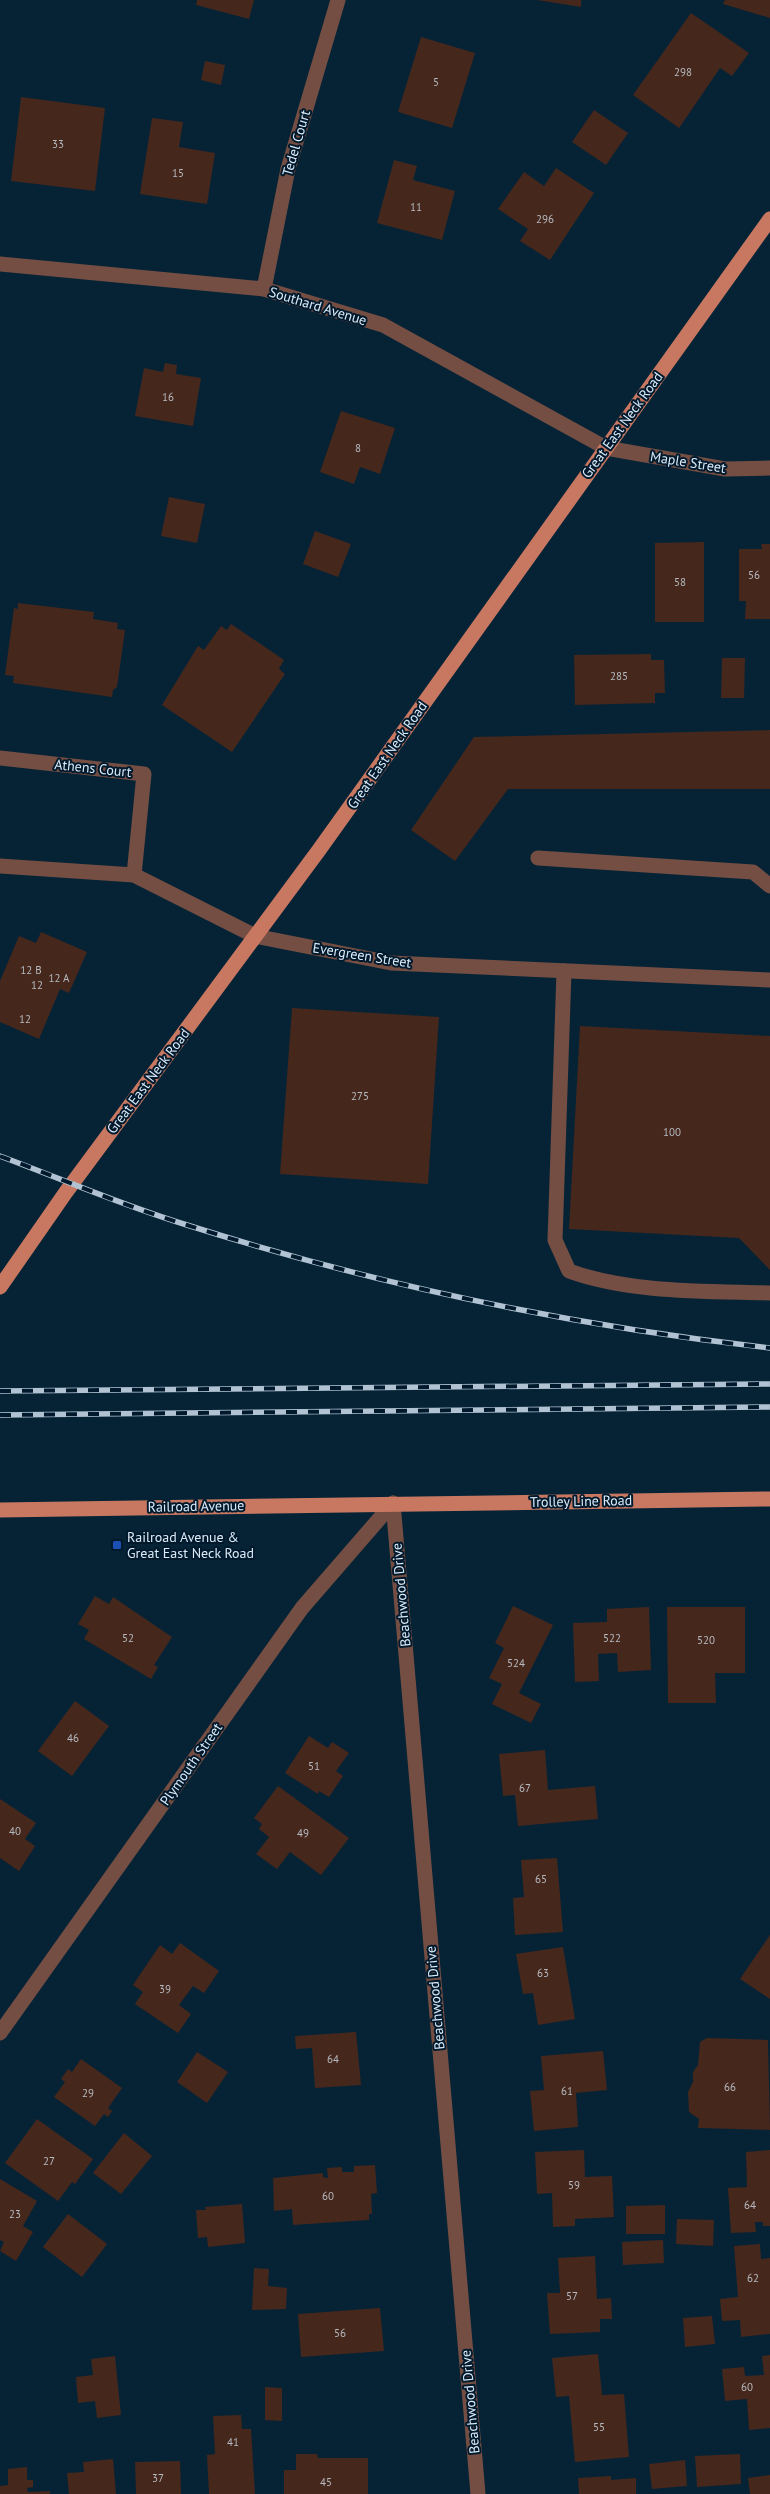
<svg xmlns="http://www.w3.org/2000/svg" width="770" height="2494" font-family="'PT Sans',sans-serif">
<rect width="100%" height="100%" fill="#062336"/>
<g fill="#45271c">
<polygon points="197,0 254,0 249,19 196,5"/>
<polygon points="537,0 581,0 581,7"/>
<polygon points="725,0 770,0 770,18 723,4"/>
<polygon points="691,13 749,53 732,76 720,68 679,128 633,95"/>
<polygon points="421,37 475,53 452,128 398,112"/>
<polygon points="205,61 225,65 221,85 201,80"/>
<polygon points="21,97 105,108 95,191 11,181"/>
<polygon points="594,110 628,133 606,165 572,142"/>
<polygon points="152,118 183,122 179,147 215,153 207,204 140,194"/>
<polygon points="394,160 417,166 413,180 455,191 442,240 377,223"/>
<polygon points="556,168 594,193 550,260 520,241 528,229 498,209 524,172 544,186"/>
<polygon points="165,363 177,365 176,374 201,378 193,426 135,416 144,368 163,372"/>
<polygon points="341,411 395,428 380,474 360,467 354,484 320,472"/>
<polygon points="169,497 205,504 197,543 161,536"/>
<polygon points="315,531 351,544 338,577 303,564"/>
<polygon points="704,542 704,622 655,622 655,543"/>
<polygon points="761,544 770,544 770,619 745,619 746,601 739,601 739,549 762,549"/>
<polygon points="18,603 94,612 93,619 118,623 117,629 125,630 117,687 113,690 112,697 13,683 14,676 5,675 14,608 18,609"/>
<polygon points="231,624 284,660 279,669 285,674 232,752 162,705 198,646 204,650 221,626 227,630"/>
<polygon points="651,654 651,660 664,660 665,693 655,693 655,703 575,705 574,655"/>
<polygon points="722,658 745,658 744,698 721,698"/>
<polygon points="770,730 770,789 508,789 455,861 411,830 474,737"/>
<polygon points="41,932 87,952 69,993 60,989 39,1039 0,1022 0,981 19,936 36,943"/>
<polygon points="292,1008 439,1017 428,1184 280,1174"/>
<polygon points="580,1026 770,1036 770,1270 739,1238 569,1229"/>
<polygon points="95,1596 109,1604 113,1597 172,1637 154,1665 158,1667 151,1679 84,1639 89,1630 78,1624"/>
<polygon points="513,1606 553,1625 519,1693 541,1704 531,1723 492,1704 502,1684 489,1678 504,1648 495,1643"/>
<polygon points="649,1607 651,1670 618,1672 617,1653 598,1654 599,1681 575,1682 573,1623 607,1622 607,1609"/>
<polygon points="667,1607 745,1607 745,1673 715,1673 716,1703 668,1703"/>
<polygon points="75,1701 109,1726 72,1776 38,1751"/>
<polygon points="309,1736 328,1748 332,1742 349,1753 336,1771 343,1776 329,1797 319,1791 318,1794 285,1773"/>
<polygon points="545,1750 548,1790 595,1786 598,1819 518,1826 515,1795 503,1796 499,1754"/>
<polygon points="278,1786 349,1838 321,1875 290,1852 277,1869 256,1854 269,1837 259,1829 262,1824 254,1818"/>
<polygon points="0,1799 36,1823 25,1839 35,1846 19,1871 0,1858"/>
<polygon points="557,1858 563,1932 515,1935 513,1898 524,1897 521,1860"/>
<polygon points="770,1935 770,1999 740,1979"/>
<polygon points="180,1943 219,1971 204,1993 193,1986 179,2005 191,2014 178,2033 135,2004 143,1992 133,1985 160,1945 172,1954"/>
<polygon points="563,1947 575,2019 538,2025 533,1993 523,1994 516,1954"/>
<polygon points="356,2032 361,2085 315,2088 312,2048 296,2049 295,2036"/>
<polygon points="707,2038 768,2040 770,2130 698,2128 699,2119 689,2112 688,2092 693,2082 693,2072 698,2065 700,2042"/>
<polygon points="603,2051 607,2090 576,2093 578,2127 534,2131 530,2091 544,2090 541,2056"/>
<polygon points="197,2052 228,2072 207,2103 177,2082"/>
<polygon points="81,2059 122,2088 108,2108 112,2111 108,2117 104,2114 95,2126 54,2097 65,2082 61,2079 68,2069 72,2072"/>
<polygon points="37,2119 93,2159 75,2184 72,2182 58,2201 5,2163"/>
<polygon points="124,2133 152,2156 121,2194 93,2173"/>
<polygon points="584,2150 585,2177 612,2176 614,2217 575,2219 575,2226 553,2227 552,2193 537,2194 535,2152"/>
<polygon points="770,2150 770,2226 763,2226 763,2222 755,2222 756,2232 731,2233 728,2188 747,2187 746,2152"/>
<polygon points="375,2165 377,2193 371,2194 372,2214 369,2214 369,2220 293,2225 292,2209 274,2211 273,2178 323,2173 323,2177 328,2178 327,2168 342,2167 342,2172 354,2172 354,2166"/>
<polygon points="0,2179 37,2201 23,2226 33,2232 16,2261 0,2251 4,2242 0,2240"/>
<polygon points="242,2204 245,2243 208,2247 207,2237 198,2238 196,2210 206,2210 205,2207"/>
<polygon points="665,2205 665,2234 626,2234 626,2206"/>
<polygon points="68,2214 107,2244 82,2277 43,2247"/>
<polygon points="677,2219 714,2220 713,2246 676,2244"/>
<polygon points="663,2240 664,2263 623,2265 622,2242"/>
<polygon points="760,2244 761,2259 770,2258 770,2334 741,2337 740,2320 722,2321 720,2299 738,2297 734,2246"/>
<polygon points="595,2256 597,2299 611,2298 612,2319 600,2319 600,2332 550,2334 547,2293 560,2293 558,2258"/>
<polygon points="254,2268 269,2269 268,2286 287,2288 286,2309 252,2310"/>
<polygon points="380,2308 384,2351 301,2357 298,2314"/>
<polygon points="712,2316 715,2344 685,2347 683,2318"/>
<polygon points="598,2354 602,2395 624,2394 629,2457 575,2462 569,2396 556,2397 552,2358"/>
<polygon points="770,2355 770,2428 749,2430 747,2399 725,2401 722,2369 744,2367 745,2376 764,2375 762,2356"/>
<polygon points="115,2356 121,2415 97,2418 95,2401 78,2403 76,2377 93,2375 91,2359"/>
<polygon points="265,2387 282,2388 282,2421 265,2420"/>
<polygon points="241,2415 242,2429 251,2429 255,2494 209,2494 207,2455 215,2454 213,2416"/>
<polygon points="296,2454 317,2454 318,2458 368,2458 368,2494 284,2494 284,2470 296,2470"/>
<polygon points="740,2454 741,2484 697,2487 695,2456"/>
<polygon points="113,2459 116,2494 69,2494 67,2473 84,2472 83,2462"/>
<polygon points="685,2460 687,2486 652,2489 649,2464"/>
<polygon points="180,2461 181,2494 136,2494 135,2462"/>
<polygon points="27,2467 27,2480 33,2480 33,2487 27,2488 28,2492 50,2491 50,2494 0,2494 0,2486 8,2485 8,2469"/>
<polygon points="770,2475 770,2494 750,2494 748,2478"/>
<polygon points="611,2476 611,2480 636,2478 636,2494 579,2494 578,2478"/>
</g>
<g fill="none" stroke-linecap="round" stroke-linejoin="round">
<g stroke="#744e42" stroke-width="15">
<polyline points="0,264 264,289 383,325 606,448 725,469 770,468"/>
<polyline points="264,289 288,169 338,0"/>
<polyline points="0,758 144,774 134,875"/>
<polyline points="538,858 753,872 770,886"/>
<polyline points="0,866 134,875 255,936 391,963 770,980"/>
<path d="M564 971 555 1240 569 1271C629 1293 706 1291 770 1293"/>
<polyline points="393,1503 478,2494"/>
<polyline points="0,2033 302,1608 393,1503"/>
</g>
<g stroke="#c87861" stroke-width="15">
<polyline points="0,1287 66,1192 319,850 770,219"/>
<polyline points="0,1510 770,1499"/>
</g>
<g stroke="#b1c3d2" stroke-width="5.5">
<g id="rail">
<path d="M0 1156C62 1179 124 1206 187 1225 377 1285 573 1326 770 1348"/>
<polyline points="0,1391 770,1384"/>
<polyline points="0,1415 770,1407"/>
</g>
</g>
<use href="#rail" stroke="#00192c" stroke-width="4" stroke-dasharray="11" stroke-linecap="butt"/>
</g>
<rect fill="#1a4fb4" stroke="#00192c" stroke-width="2" x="112" y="1540" width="10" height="10" rx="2.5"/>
<g text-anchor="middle" stroke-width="4" stroke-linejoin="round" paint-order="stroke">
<g font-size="11" fill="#b6bac1">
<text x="683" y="76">298</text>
<text x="436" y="86">5</text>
<text x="58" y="148">33</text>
<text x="178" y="177">15</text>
<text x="416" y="211">11</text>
<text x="545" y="223">296</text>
<text x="168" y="401">16</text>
<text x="358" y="452">8</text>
<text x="754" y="579">56</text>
<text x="680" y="586">58</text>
<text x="619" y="680">285</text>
<text x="31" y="974">12 B</text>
<text x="59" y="982">12 A</text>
<text x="37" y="989">12</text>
<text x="25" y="1023">12</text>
<text x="360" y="1100">275</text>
<text x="672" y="1136">100</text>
<text x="128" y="1642">52</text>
<text x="612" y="1642">522</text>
<text x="706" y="1644">520</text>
<text x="516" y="1667">524</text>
<text x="73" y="1742">46</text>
<text x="314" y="1770">51</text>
<text x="525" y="1792">67</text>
<text x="15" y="1835">40</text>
<text x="303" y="1837">49</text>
<text x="541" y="1883">65</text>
<text x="543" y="1977">63</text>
<text x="165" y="1993">39</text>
<text x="333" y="2063">64</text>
<text x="730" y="2091">66</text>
<text x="567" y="2095">61</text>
<text x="88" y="2097">29</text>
<text x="49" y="2165">27</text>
<text x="574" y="2189">59</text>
<text x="328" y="2200">60</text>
<text x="750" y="2209">64</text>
<text x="15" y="2218">23</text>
<text x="753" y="2282">62</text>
<text x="572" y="2300">57</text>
<text x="340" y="2337">56</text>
<text x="747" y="2391">60</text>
<text x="599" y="2431">55</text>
<text x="233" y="2446">41</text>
<text x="158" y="2482">37</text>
<text x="326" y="2486">45</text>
</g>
<g font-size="14" fill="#dbebf8" stroke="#00192c">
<text transform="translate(296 143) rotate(-74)" y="5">Tedel Court</text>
<text transform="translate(318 306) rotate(17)" y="5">Southard Avenue</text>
<text transform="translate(622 425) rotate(-54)" y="5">Great East Neck Road</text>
<text transform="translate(688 462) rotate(9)" y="5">Maple Street</text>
<text transform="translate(387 755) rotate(-55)" y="5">Great East Neck Road</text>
<text transform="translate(93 768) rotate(6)" y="5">Athens Court</text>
<text transform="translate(362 955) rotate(9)" y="5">Evergreen Street</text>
<text transform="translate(148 1081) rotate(-53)" y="5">Great East Neck Road</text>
<text transform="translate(581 1501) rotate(-1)" y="5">Trolley Line Road</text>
<text transform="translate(196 1506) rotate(-1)" y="5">Railroad Avenue</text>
<text transform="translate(401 1595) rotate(-95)" y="5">Beachwood Drive</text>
<text transform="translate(191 1764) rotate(-55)" y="5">Plymouth Street</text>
<text transform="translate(435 1998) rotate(-95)" y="5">Beachwood Drive</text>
<text transform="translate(470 2402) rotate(-95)" y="5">Beachwood Drive</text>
</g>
<g font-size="14" fill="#dbebf8" stroke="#00192c" text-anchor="start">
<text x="127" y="1542">Railroad Avenue &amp;<tspan x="127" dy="16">Great East Neck Road</tspan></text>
</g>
</g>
</svg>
